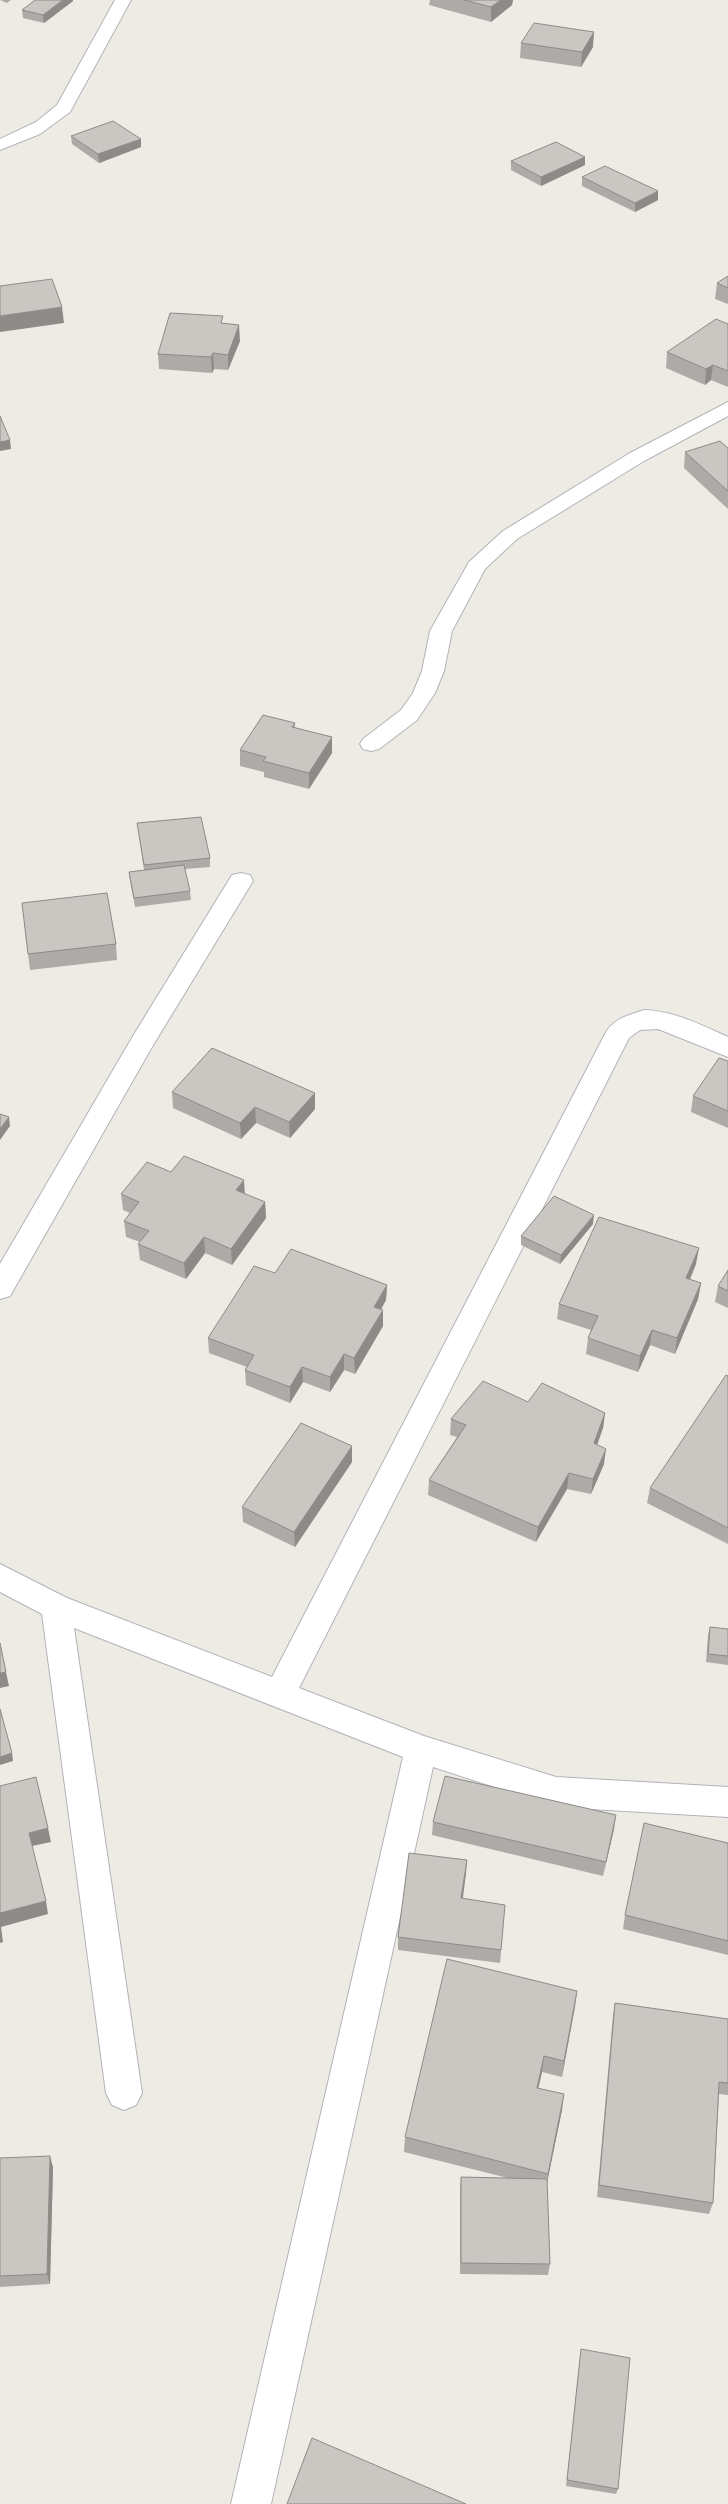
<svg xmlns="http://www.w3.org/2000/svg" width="728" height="2504" font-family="'Work Sans',sans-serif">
<rect width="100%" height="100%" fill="#eeebe5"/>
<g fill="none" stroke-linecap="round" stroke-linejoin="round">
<g stroke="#b1b4b7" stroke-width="2">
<g id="street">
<polygon points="115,0 131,0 70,112 40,134 0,150 0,139 36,122 57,105"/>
<polygon points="728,402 728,416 644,461 517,539 485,569 452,631 444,671 435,693 417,720 379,749 371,751 363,749 360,744 363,739 401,710 413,693 422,671 430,631 469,562 503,531 630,453"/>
<polygon points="241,873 250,875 253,881 152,1047 10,1296 0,1299 0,1264 133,1036 232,875"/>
<path d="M644 1010C675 1011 701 1025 728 1037V1057L658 1029 640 1030 629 1038 299 1688 424 1736 556 1777 728 1787V1817L556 1807 433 1767 271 2504H231L403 1757 74 1628 142 2093 136 2105 124 2110 112 2105 106 2093 42 1614 0 1592V1564L67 1598 272 1677 606 1032C615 1018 629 1015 644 1010Z"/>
</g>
</g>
<use href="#street" fill="#fff" fill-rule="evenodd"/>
</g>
<g fill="#aeaaa7">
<polygon points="0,0 11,0 7,3"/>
<polygon points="35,0 73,0 73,1 44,23 23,18 22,10"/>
<polygon points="430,0 513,0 512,5 491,22 429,5"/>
<polygon points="521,43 593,47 581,67 520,58"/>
<polygon points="71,136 141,147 99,163 72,144"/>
<polygon points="585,157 585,165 541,186 511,170 511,161"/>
<polygon points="582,177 658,200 635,212 582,186"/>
<polygon points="728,276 728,304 715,299 717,283"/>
<polygon points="223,324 240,341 228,370 214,369 212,373 159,369 158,354"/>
<polygon points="728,324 728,387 711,380 705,385 666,368 667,352"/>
<polygon points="728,448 728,509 684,468 685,452"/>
<polygon points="295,723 295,728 332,737 332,753 309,789 264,777 264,772 240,766 240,750"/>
<polygon points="137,823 210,858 210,867 185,869 190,891 191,900 135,907 130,881 129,872 144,870"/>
<polygon points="22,903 116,944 117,960 30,970"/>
<polygon points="728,1061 728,1128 691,1112 693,1096"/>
<polygon points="172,1092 315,1093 315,1109 290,1138 256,1123 241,1139 173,1108"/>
<polygon points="171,1172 245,1194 265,1202 266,1218 232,1265 205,1253 186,1279 140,1260 138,1244 140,1242 126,1237 124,1221 130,1213 123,1210 121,1194"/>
<polygon points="593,1224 560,1264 521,1245 521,1236"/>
<polygon points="696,1264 690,1280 701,1283 698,1299 675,1354 650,1345 638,1372 586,1354 588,1338 591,1330 557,1319 559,1304"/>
<polygon points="728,1270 728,1308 715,1302 718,1286"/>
<polygon points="275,1273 387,1285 386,1300 381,1309 383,1326 355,1374 344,1370 330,1392 303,1382 290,1403 246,1385 245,1370 247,1367 209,1353 208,1338"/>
<polygon points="728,1376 728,1544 647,1503 650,1488"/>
<polygon points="528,1402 605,1413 603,1428 597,1445 604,1464 591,1494 567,1489 536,1542 428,1495 429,1480 457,1437 450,1435 451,1419"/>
<polygon points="352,1462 295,1547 243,1522 242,1507"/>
<polygon points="710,1627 728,1629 728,1665 706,1662 708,1635"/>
<polygon points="433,1822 614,1829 603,1876 432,1835"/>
<polygon points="728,1843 728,1955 623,1929 625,1915"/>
<polygon points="467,1860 462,1899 505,1905 500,1963 398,1950 398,1937"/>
<polygon points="577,1991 562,2077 542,2072 538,2088 562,2110 547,2181 550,2264 548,2275 460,2274 460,2189 461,2177 508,2178 404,2152 405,2137"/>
<polygon points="615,2003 728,2019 728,2095 719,2094 713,2203 709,2214 597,2197 613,2015"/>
<polygon points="0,2158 53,2167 50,2284 0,2287"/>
<polygon points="581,2349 618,2489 616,2494 566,2486"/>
</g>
<g fill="#8d8b88">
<polygon points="63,0 73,0 73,1 44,23 43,15"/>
<polygon points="501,0 513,0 512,5 491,22 491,7"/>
<polygon points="594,32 593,47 581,67 582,52"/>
<polygon points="141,139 141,147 99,163 98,154"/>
<polygon points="585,157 585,165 541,186 541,177"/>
<polygon points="658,191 658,200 635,212 635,203"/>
<polygon points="62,307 64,323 0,332 0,316"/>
<polygon points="239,325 240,341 228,370 228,355"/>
<polygon points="213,353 214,369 212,373 211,357"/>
<polygon points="713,365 711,380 705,385 706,369"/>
<polygon points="10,440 11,449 0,451 0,442"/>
<polygon points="332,737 332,753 309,789 309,773"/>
<polygon points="315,1093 315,1109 290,1138 289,1122"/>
<polygon points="255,1107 256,1123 241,1139 240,1123"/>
<polygon points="9,1117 10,1126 0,1140 0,1129"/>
<polygon points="244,1180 245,1196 236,1190"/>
<polygon points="265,1202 266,1218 232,1265 231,1249"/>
<polygon points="594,1215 593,1224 560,1264 561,1255"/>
<polygon points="204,1237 205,1253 186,1279 184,1263"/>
<polygon points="699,1248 696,1264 683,1294 686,1278"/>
<polygon points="701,1283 698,1299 675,1354 677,1338"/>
<polygon points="387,1285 386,1300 374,1322 374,1307"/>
<polygon points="383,1310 383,1326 355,1374 354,1358"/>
<polygon points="652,1330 650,1345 638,1372 640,1356"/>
<polygon points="344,1354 344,1370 330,1392 330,1377"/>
<polygon points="302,1367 303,1382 290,1403 290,1387"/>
<polygon points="605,1413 603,1428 592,1459 594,1443"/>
<polygon points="352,1446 352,1462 295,1547 294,1532"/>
<polygon points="606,1449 604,1464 591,1494 593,1479"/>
<polygon points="569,1473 567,1489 536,1542 538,1527"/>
<polygon points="6,1672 9,1686 0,1688 0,1673"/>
<polygon points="12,1753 13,1761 0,1765 0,1757"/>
<polygon points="616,1815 614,1829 603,1876 606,1862"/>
<polygon points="48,1828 51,1842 32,1846 29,1833"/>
<polygon points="467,1860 466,1874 461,1912 461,1898"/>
<polygon points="46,1901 48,1914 1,1927 3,1942 0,1943 0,1913"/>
<polygon points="577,1991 575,2007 562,2077 564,2061"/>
<polygon points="544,2056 542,2072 535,2103 537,2088"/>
<polygon points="564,2094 562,2110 546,2188 548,2174"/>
<polygon points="50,2156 53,2167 50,2284 47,2274"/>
</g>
<g fill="#cac6c2" stroke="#8d8b88">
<polygon points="35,0 63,0 43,15 22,10"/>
<polygon points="464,0 501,0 491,7"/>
<polygon points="534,23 594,32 582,52 521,43"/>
<polygon points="113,121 141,139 98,154 71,136"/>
<polygon points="556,142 585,157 541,177 511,161"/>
<polygon points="605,166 658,191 635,203 582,177"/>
<polygon points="728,276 728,288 717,283"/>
<polygon points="52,279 62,307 0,316 0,286"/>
<polygon points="170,313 223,316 221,323 239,325 228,355 213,353 211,357 158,354"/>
<polygon points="716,319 728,324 728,371 713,365 706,369 667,352"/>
<polygon points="0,416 10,440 0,442"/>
<polygon points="720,441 728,448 728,491 685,452"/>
<polygon points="263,715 295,723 292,727 332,737 309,773 263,761 266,757 240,750"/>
<polygon points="201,817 210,858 144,865 137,823"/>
<polygon points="184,865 190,891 134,898 129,872"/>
<polygon points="107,893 116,944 28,954 22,903"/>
<polygon points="212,1048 315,1093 289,1122 255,1107 240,1123 172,1092"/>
<polygon points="719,1058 728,1061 728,1111 693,1096"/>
<polygon points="0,1114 9,1117 0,1129"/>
<polygon points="184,1156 244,1180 236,1190 265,1202 231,1249 204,1237 184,1263 138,1244 149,1231 124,1221 139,1202 121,1194 147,1162 171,1172"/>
<polygon points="554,1196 594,1215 561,1255 521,1236"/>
<polygon points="599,1217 699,1248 686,1278 701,1283 677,1338 652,1330 640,1356 588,1338 598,1316 559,1304"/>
<polygon points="291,1249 387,1285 374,1307 383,1310 354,1358 344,1354 330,1377 302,1367 290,1387 245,1370 254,1355 208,1338 254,1266 275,1273"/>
<polygon points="728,1270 728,1291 718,1286"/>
<polygon points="726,1375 728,1376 728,1528 650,1488"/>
<polygon points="483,1381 528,1402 542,1383 605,1413 594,1443 606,1449 593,1479 569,1473 538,1527 429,1480 466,1425 451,1419"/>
<polygon points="301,1423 352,1446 294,1532 242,1507"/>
<polygon points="710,1627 728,1629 728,1656 708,1654"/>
<polygon points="0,1643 6,1672 0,1673"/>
<polygon points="0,1709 12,1753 0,1757"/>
<polygon points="445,1776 616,1815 606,1862 433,1822"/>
<polygon points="36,1777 48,1828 29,1833 46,1901 0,1913 0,1786"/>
<polygon points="644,1823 728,1843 728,1941 625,1915"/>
<polygon points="409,1853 467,1860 461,1898 505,1905 501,1950 398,1937"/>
<polygon points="447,1959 577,1991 564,2061 544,2056 537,2088 564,2094 548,2174 405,2137"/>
<polygon points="615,2003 728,2019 728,2083 719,2082 713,2203 599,2185"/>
<polygon points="50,2156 47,2274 0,2276 0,2158"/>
<polygon points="461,2177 547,2179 550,2264 461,2263"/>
<polygon points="581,2349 630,2358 618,2489 567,2480"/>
<polygon points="312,2438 466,2504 287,2504"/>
</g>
</svg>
